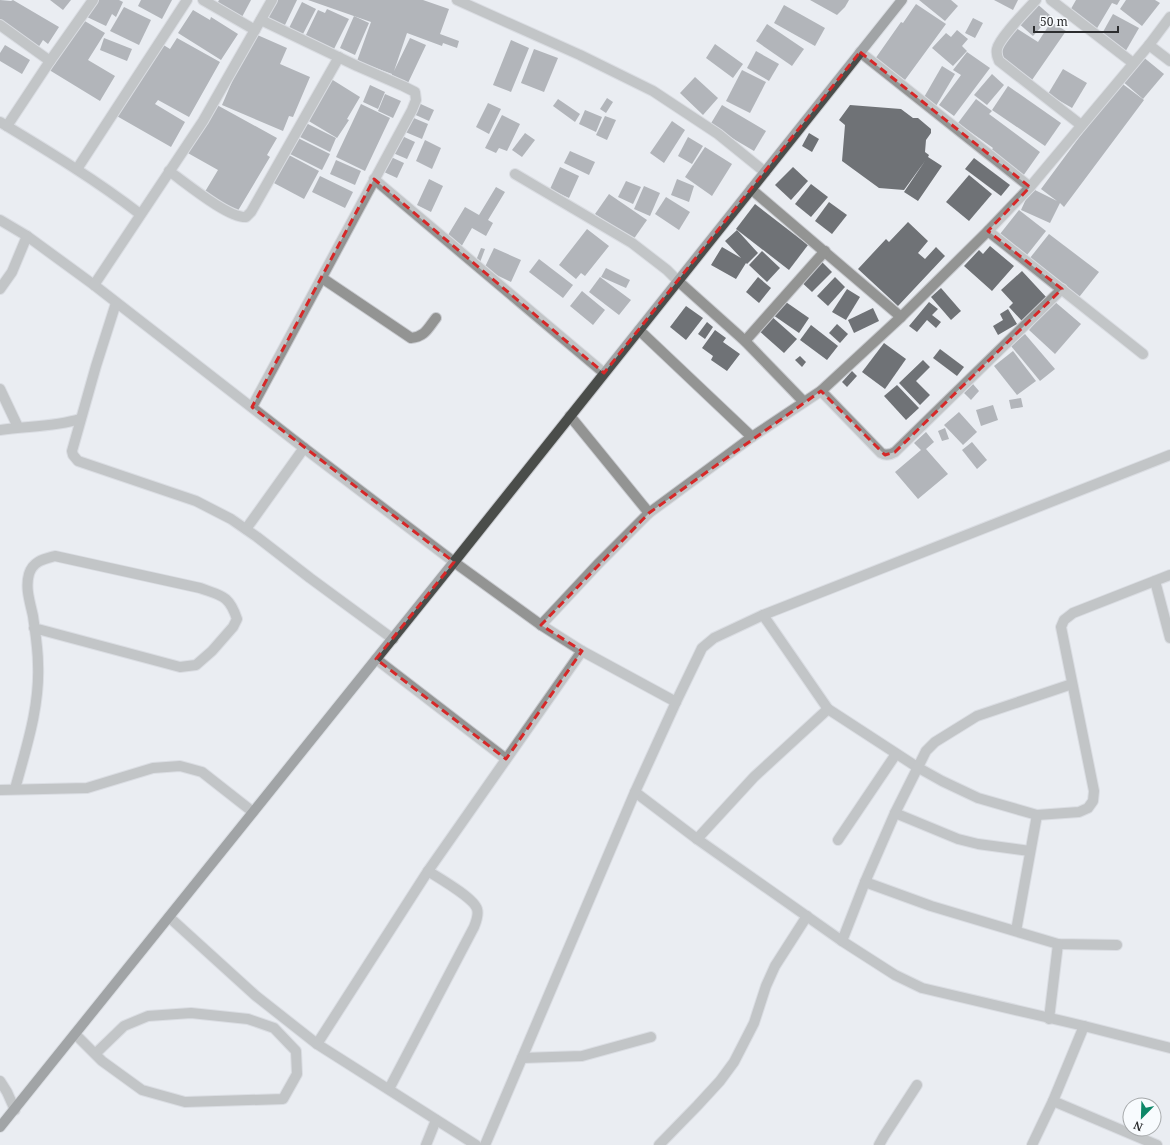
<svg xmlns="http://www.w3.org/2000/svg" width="1170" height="1145" font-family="'Noto Serif',serif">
<rect width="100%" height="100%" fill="#eaedf2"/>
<g fill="#6f7276">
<polygon points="0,0 11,1 13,0 59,27 48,44 43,40 38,48 0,26"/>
<polygon points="50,0 71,0 63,10"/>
<polygon points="95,0 119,0 123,2 116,17 112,14 106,26 87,17"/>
<polygon points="141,0 172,0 162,19 138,6"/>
<polygon points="219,0 251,0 242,17 217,4"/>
<polygon points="271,0 297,0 284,27 263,17"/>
<polygon points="308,0 423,0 449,9 440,34 459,41 457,48 443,43 442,46 407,33 394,71 410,38 426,45 408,83 392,75 392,74 357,61 371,22"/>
<polygon points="810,0 849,0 845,7 837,15"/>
<polygon points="919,0 951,0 958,6 945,21"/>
<polygon points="994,0 1018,0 1013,10"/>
<polygon points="1076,0 1120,0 1117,5 1112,3 1096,30 1068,14"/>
<polygon points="1126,0 1155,0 1160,3 1142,26 1120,9"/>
<polygon points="302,2 316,9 303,34 289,28"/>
<polygon points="1035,2 1051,16 1033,36 1017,22"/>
<polygon points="916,4 946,24 905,80 875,59 901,22 903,23"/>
<polygon points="784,5 825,28 815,46 774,23"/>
<polygon points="124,7 151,20 139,45 110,31"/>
<polygon points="327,9 349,19 333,51 305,37 318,10 325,13"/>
<polygon points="193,10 210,20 211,17 238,34 221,60 178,33"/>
<polygon points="1113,14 1139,28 1124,54 1099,39"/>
<polygon points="354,16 369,23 355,55 340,48"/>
<polygon points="78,17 105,33 88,60 115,76 100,101 46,68"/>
<polygon points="973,18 983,23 975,38 965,33"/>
<polygon points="1051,22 1066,31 1032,80 997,56 1016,28 1038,42"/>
<polygon points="767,24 804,49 792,66 756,41"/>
<polygon points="957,30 968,39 962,46 967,51 953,66 932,48 946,33 951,37"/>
<polygon points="253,33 287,48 280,64 310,77 293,117 289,116 283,131 222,105"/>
<polygon points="104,38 132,49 127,61 100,50"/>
<polygon points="177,38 220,62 189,117 158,100 155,104 185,122 171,147 115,115 157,41 170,49"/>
<polygon points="511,40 529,48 511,92 493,85"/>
<polygon points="715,44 743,64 733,78 706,58"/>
<polygon points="5,45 30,60 22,74 0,61 0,53"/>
<polygon points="534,49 558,58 544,92 521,83"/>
<polygon points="756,51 779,64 769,81 747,68"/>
<polygon points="967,52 990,68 954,116 939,105 961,75 953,70"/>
<polygon points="1142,56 1164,74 1143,99 1121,80"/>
<polygon points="942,66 955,74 936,106 923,99"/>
<polygon points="1063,69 1087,83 1072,108 1048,94"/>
<polygon points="742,70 766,82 750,113 726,101"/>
<polygon points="992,74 1004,85 987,105 974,95"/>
<polygon points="328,77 360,97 347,119 349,120 337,138 307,120"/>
<polygon points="695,77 718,98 703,115 680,93"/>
<polygon points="1120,82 1144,100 1064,207 1060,203 1050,223 1021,210 1031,188 1057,201 1041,189"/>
<polygon points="370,85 385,92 378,109 363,102"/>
<polygon points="1008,86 1061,123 1045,146 992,110"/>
<polygon points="385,94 401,101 393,118 378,111"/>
<polygon points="607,98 613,102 606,113 600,109"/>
<polygon points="558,99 580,114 575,122 553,106"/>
<polygon points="976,99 992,111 989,114 1040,152 1023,176 990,152 993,148 958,123"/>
<polygon points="414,101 434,110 429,121 409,112"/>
<polygon points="488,103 501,109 489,134 476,127"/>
<polygon points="361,104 390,118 365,171 336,157"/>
<polygon points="217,105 277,138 267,155 270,157 236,214 203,195 218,170 186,152"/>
<polygon points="722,105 766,131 754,151 710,125"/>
<polygon points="850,105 901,109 913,118 918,118 931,129 931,133 926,140 925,152 929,155 928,157 942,166 918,201 904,192 925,161 904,190 879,188 842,161 845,125 839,120"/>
<polygon points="585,110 602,117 596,132 579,124"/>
<polygon points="502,115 520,124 507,151 499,148 496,153 485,148"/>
<polygon points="409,116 428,124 422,139 403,131"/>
<polygon points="605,116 616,120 607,140 596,135"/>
<polygon points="672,121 685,130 664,163 650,153"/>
<polygon points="304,122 336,138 330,152 298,136"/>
<polygon points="525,133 535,140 522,157 512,150"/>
<polygon points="809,133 819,139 812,152 802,146"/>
<polygon points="402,136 415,142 407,159 393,153"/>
<polygon points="296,137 330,154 322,170 288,153"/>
<polygon points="688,137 703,146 692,164 678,156"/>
<polygon points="425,140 441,148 432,169 416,161"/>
<polygon points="705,147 732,164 712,196 685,177"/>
<polygon points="570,151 595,162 589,175 564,163"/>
<polygon points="287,154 319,171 304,199 272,182"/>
<polygon points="391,157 404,163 397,178 384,172"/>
<polygon points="974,158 1010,185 1001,196 965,169"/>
<polygon points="336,160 361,171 355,185 330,174"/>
<polygon points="560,167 579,176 569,198 550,189"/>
<polygon points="793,167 808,181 791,200 775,185"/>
<polygon points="969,175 992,194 969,221 946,202"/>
<polygon points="320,176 353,192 345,208 312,192"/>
<polygon points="429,179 443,186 431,212 417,205"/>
<polygon points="677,179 694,186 689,202 671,195"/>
<polygon points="626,181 641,187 633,204 618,197"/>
<polygon points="811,184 828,197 811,217 795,204"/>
<polygon points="644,186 660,193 650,216 634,209"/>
<polygon points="496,187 505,192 488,220 493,223 486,236 472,228 460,249 445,240 465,207 479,215"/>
<polygon points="609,194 647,220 633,240 595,214"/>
<polygon points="666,197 690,212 679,230 655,214"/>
<polygon points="829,202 847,215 832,234 815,221"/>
<polygon points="755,204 808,245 789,270 736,229"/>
<polygon points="1019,210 1046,231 1027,255 1000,234"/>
<polygon points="908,222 928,241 918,253 925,259 936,247 945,256 898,306 858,269 886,239 889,242"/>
<polygon points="587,229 609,246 585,276 581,273 576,279 559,265"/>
<polygon points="737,230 758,253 747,264 746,263 736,279 711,265 722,247 741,258 725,241"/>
<polygon points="1049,234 1099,272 1076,301 1026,263"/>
<polygon points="990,246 1014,266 992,291 964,266 979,250 983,254"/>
<polygon points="481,248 485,249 479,265 475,263"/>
<polygon points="494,248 521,260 511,282 484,269"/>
<polygon points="762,251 780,268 767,282 749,265"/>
<polygon points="817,257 832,272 812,292 797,278"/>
<polygon points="539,259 573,285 563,298 529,272"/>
<polygon points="606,268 630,280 626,288 601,277"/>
<polygon points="1022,271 1047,298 1022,321 1009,307 1013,303 1001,290"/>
<polygon points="600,277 631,300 619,315 589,292"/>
<polygon points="758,277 771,288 759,303 746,292"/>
<polygon points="835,277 845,287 828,306 817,296"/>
<polygon points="941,288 961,311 951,320 931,297"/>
<polygon points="847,289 860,297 846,320 832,312"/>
<polygon points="582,291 605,310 593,325 570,306"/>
<polygon points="783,300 809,318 799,333 773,315"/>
<polygon points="1054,301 1081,324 1055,354 1029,330"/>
<polygon points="929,302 938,309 932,315 941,322 936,328 927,320 917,332 909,326"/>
<polygon points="686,306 703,318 686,340 670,327"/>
<polygon points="873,308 879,321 854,333 848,320"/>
<polygon points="1008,309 1017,324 998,335 993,326 1003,320 1000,314"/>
<polygon points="770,315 797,339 784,353 757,329"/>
<polygon points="707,322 713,327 705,339 698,334"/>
<polygon points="837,324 848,334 840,343 829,333"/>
<polygon points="811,325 838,346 827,360 800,340"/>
<polygon points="715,330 726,338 723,342 740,354 727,371 711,360 713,356 702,348"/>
<polygon points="1025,334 1055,369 1040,381 1011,346"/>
<polygon points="884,343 906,359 885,389 862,372"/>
<polygon points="940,349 964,367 957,376 933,358"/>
<polygon points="1013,351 1036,381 1017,395 994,366"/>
<polygon points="800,356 806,362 802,367 795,360"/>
<polygon points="923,360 930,367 916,381 930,395 920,405 899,383"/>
<polygon points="852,371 857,376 847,387 842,382"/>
<polygon points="973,384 979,391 971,400 964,393"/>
<polygon points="897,385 919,408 906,420 884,396"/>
<polygon points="1021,398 1023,407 1011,409 1009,400"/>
<polygon points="993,405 998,420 981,426 976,410"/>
<polygon points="959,412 977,432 963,445 944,425"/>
<polygon points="945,428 949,439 942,441 938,431"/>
<polygon points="926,432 934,442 926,449 948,474 918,499 895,472 921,450 914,443"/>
<polygon points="972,442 987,460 977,469 962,450"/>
</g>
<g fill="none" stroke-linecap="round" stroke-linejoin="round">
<g stroke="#c8cacf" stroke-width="12">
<g id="minor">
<polyline points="203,0 255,30"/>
<polyline points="457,0 580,55 653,91 718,134 765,172"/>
<path d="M1036 0C1027 10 999 38 997 49 996 54 997 57 999 61L1081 125"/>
<polyline points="1051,0 1133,63"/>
<polyline points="0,25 50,61"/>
<polyline points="1149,45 1170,61"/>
<polyline points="860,52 1030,187"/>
<path d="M0 122C48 151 96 180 140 214"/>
<polyline points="7,126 50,61 93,0"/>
<polyline points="77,169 187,0"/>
<path d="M169 171C186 183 228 218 246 217L251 212 339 57"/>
<polyline points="515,174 632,243 667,270 678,281 745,341 804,402"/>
<polyline points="374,179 604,373"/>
<polyline points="751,189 901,317"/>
<polyline points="0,220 27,236 94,285 304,448 454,562 541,625 582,651 676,702"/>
<polyline points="988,231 1143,354"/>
<path d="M322 278 411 338C425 337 428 328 436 318"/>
<polyline points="94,285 203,121 272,0"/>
<polyline points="0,289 12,272 27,236"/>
<polyline points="116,303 96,366 72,451 73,455 78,461 196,501 231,519 257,537 310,578 393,639"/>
<polyline points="639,330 752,437"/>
<polyline points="745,341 825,251"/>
<polyline points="0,389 18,427"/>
<path d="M821 391 881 453C886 456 890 455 895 452L1062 289"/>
<polyline points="252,407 412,110 416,100 415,92 403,86 357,66 261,20"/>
<polyline points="570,416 649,513"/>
<path d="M0 430C27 426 54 427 80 419"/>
<polyline points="246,529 304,448"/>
<polyline points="1155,581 1170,638"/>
<polyline points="763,615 828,709 917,767 942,781 978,798 1037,815 1079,812 1088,808 1093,801 1094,791 1061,627 1064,620 1073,613 1170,575"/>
<polyline points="541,625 599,563 649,513 752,437 821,391 901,317 988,231 1030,187 1149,45 1170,17"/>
<polyline points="376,659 506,759"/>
<path d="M15 789C26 748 40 707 38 664 38 648 35 631 33 616 30 602 25 588 29 574 33 561 44 559 55 556L200 588C222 596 229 595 237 619L233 627 212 651 196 665 180 667 34 628"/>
<polyline points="0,790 87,788 153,768 180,766 202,772 253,812"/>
<polyline points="635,792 697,839 842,941 895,975 922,988 1084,1026 1170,1048"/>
<polyline points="895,813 958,839 978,844 1030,851"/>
<polyline points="697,839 754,777 828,709"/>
<polyline points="838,840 896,754"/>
<polyline points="865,882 931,906 1058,944 1117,945"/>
<polyline points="169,917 256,996 317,1044 476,1145"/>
<polyline points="1016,931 1037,815"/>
<polyline points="842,941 865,882 895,813 926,751 935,742 977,716 1072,684"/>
<polyline points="1049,1019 1058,944"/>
<polyline points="75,1034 102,1061 142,1090 185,1102 283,1099 297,1074 296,1051 274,1028 248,1019 191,1013 148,1016 124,1026 95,1054"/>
<polyline points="317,1044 428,871 582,651"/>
<polyline points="522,1058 582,1056 651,1037"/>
<polyline points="0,1081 7,1092 15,1110"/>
<path d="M389 1089 474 927C476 922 479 915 477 909 474 898 439 878 428 871"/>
<polyline points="1053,1101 1157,1145"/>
<polyline points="426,1145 436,1120"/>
<polyline points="485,1145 635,792 676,702 702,648 714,638 763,615 1170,455"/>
<polyline points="659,1145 697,1106 720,1081 734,1062 754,1023 766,986 775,966 807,916"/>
<polyline points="879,1145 884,1136 917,1085"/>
<polyline points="1032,1145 1053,1101 1084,1026"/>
</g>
</g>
<g stroke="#c8cacf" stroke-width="12">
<polyline id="major" points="0,1127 454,562 902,0"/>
</g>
<use href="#minor" stroke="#939493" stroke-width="10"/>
<use href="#major" stroke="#4a4d4a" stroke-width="10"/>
</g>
<path d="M0 0H1170V1145H0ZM860 52 1030 187 988 231 1062 289 895 452 885 455 821 391 649 513 541 625 582 651 506 759 376 659 454 562 252 407 374 179 604 373Z" fill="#eaedf2" fill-opacity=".55" fill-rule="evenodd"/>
<path fill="none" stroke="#d62828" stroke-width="3" stroke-dasharray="8 5" stroke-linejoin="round" d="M860 52 1030 187 988 231 1062 289 895 452 885 455 821 391 649 513 541 625 582 651 506 759 376 659 454 562 252 407 374 179 604 373Z"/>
<g transform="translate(1142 1117) rotate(203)"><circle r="19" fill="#f8fbfe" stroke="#a6a9ab"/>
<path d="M0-3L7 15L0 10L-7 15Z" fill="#0e8768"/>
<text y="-6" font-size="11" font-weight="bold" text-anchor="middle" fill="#2c2d2f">N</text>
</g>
<path d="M1034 26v6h84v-6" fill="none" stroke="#2c2d2f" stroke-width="2"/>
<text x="1040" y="26" font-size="12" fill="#2c2d2f" stroke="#f8fbfe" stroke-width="3" paint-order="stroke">50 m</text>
</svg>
